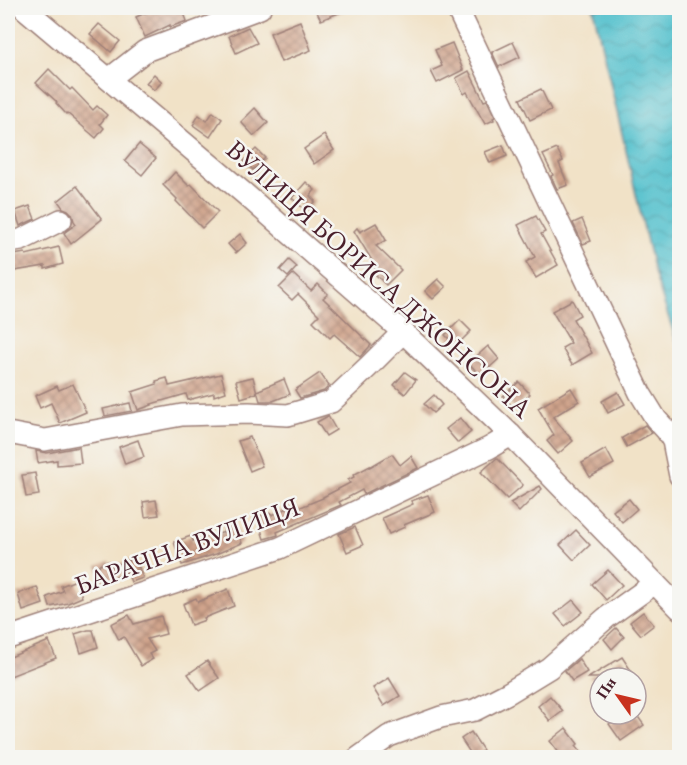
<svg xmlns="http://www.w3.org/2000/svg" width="687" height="765" font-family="'EB Garamond',serif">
<defs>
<pattern id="water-waves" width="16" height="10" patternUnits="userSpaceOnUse" patternTransform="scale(1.5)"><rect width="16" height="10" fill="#54c1cd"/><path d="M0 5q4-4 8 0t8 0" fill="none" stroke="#4ba5b0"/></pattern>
<pattern id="building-cross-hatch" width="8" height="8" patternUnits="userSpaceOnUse" patternTransform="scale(1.5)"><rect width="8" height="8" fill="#d0a48c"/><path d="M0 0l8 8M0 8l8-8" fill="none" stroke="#ab8573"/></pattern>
</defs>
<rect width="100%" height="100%" fill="#f6f6f2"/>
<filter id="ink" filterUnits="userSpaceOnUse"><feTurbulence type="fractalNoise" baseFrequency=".0167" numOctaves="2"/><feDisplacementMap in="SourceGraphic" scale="12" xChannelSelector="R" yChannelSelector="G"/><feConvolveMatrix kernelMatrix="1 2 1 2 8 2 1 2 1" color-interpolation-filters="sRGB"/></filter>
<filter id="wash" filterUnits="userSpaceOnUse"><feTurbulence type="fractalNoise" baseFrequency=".008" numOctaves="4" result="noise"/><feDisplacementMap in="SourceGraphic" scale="24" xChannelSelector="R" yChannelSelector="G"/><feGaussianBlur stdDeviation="1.35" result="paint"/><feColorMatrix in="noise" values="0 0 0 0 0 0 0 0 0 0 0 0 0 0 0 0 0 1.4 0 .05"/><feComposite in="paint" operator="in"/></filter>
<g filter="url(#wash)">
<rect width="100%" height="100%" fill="#f1e2c7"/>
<polygon fill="url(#water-waves)" stroke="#4f707c" stroke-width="1.5" points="593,8 679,8 679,345 675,337 654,272"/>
<g id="blocks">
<g fill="url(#building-cross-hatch)">
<polygon points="157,8 182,8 187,21 170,27 170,25 145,37 136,17"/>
<polygon points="315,8 351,8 321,20"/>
<polygon points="300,21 311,50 281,62 270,33"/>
<polygon points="99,24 120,41 111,52 90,34"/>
<polygon points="248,27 257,43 236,53 229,36"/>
<polygon points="513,42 520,57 499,67 492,52"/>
<polygon points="452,43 463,70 437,83 431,71 442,66 435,50"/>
<polygon points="49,69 70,90 72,88 93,110 97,106 107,115 100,124 104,128 96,138 67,113 66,114 56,103 57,102 36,83"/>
<polygon points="469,71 484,101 487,100 495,117 493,118 494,120 485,124 467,92 464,94 456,78"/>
<polygon points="154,74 162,82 154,90 146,83"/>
<polygon points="541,89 551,110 530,120 520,99"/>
<polygon points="255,108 268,123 254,136 241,122"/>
<polygon points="213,112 222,119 210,137 193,125 199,115 207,121"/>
<polygon points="324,135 334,150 314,164 304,149"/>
<polygon points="139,144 156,158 142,175 125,161"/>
<polygon points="503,145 507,156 490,163 485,152"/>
<polygon points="256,149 265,158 253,170 244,161"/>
<polygon points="557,149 563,161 559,163 568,185 557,189 551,176 553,175 543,155"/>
<polygon points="175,172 189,186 191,184 218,212 202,228 176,201 177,199 163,185"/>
<polygon points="306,182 315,190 310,196 315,201 306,211 292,198"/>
<polygon points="77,186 102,219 71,244 64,233 76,224 74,221 72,214 68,210 63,208 58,201"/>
<polygon points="30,206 35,219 20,226 15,211"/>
<polygon points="536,216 545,232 541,234 558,265 536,278 526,262 535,257 518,225"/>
<polygon points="582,219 591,241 583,244 573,223"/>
<polygon points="376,223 386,240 376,246 401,270 386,285 372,271 376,267 354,231 357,228 360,232"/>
<polygon points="240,234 247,243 236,253 228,244"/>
<polygon points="59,247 63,264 45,269 45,266 8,272 8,256 25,253 26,255"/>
<polygon points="289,260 297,267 288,277 280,270"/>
<polygon points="293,274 311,291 318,284 328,294 323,298 371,345 360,357 334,334 330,338 313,321 319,315 298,294 292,300 279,288"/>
<polygon points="438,279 446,287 433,299 425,291"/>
<polygon points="572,300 580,315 573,319 592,353 572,365 562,348 571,343 552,311"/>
<polygon points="460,320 471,331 456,346 445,335"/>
<polygon points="488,346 499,359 480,376 469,363"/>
<polygon points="405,372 416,380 405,394 394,385"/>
<polygon points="320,373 329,386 324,391 300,398 295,390"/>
<polygon points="221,374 226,392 214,396 214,393 188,400 186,394 151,404 152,405 138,410 132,392 157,384 156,381 167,378 169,386"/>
<polygon points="253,377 257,393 241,398 236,381"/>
<polygon points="284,379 290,394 273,401 260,401 257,391"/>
<polygon points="519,382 530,394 514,408 503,396"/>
<polygon points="73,384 86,412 60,423 51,403 40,408 35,396 57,386 59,390"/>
<polygon points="571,388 579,401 553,417 573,441 558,454 547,441 554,435 538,408"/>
<polygon points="618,392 625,404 608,413 602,401"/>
<polygon points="434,395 442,405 433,413 424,404"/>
<polygon points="130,403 132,411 105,416 103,409"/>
<polygon points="328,416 336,430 326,436 317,422"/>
<polygon points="460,418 471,432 458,443 446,429"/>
<polygon points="645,425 652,433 627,447 622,438"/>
<polygon points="250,437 262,466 250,471 238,441"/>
<polygon points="138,440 144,457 125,464 119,447"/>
<polygon points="79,447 81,463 57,465 57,460 38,463 36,451 47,453"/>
<polygon points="606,449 614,464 590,477 582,463"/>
<polygon points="392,454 400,465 411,456 418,468 364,494 362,490 339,502 341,505 277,532 278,535 264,539 257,517 271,513 272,515 295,505 296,509 323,498 323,497 350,483 348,480 354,477 353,475 370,466 370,467"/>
<polygon points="497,458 523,485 507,499 481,472"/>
<polygon points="35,473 39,495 26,497 22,475"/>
<polygon points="540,486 542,489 519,512 510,503"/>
<polygon points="428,495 435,512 404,525 405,527 389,534 382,518 413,504 411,501"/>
<polygon points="629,499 637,509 622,522 613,511"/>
<polygon points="156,500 159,515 145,517 143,502"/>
<polygon points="234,523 242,543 216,554 182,565 174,542 191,536 193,541 225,532 223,527"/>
<polygon points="355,527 363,545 347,552 339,534"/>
<polygon points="576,530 590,545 574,560 560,545"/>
<polygon points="135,558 143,578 131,582 127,572 103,582 97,566 109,561 111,567"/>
<polygon points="608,570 622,585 606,600 592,584"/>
<polygon points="76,580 82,597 68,603 50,607 47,597 63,591 61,586"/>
<polygon points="37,587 43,604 23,611 18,594"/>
<polygon points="228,589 234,606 204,618 205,620 191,625 183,604 196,598 198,602"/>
<polygon points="573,600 583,612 565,626 555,614"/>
<polygon points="643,612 654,625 641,635 630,622"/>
<polygon points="129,615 134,624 161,616 166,634 147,639 155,651 149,654 153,659 141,666 124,637 119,640 111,624"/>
<polygon points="616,628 624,637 612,649 604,639"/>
<polygon points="88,630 93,630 98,647 81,653 75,634"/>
<polygon points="49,641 56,658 8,677 8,658"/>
<polygon points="622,657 636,678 588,678"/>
<polygon points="579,659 587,672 572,681 565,671"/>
<polygon points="207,661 219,678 200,691 188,674"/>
<polygon points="389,678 400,696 384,706 373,688"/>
<polygon points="550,696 563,711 550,721 538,706"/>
<polygon points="624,714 636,714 644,725 621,741 609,724"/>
<polygon points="566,728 578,744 576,746 586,758 563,758 550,741"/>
<polygon points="471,732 483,750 473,757 461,739"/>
</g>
</g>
</g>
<g filter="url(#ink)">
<use href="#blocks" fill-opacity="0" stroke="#9e8079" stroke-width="1.5"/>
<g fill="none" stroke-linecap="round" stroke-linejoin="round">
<g stroke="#9e8079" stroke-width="24">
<g id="minor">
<polyline points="24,8 246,195 403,332 511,435 680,609"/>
<polyline points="457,8 640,393 656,419 667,431 673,441 680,476"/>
<polyline points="109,79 145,51 260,8"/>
<polyline points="8,242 21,240 61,220"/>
<polyline points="8,433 45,440 182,415 249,413 288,415 331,402 368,367 403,332"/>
<polyline points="8,638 280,548 489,448 511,435"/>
<polyline points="358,758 389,736 441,717 475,710 508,693 549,668 606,618 655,583"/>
</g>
</g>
<use href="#minor" stroke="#fff" stroke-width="21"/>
</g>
</g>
<g text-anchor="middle" stroke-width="5" stroke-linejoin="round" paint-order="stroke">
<g font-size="27" fill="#4a1f2b" stroke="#f6f6f2">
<text transform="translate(379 279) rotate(42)" y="9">ВУЛИЦЯ БОРИСА ДЖОНСОНА</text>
<text transform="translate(187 546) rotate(-20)" y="9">БАРАЧНА ВУЛИЦЯ</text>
</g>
</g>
<rect width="687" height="765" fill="none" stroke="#f6f6f2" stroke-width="30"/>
<g transform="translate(618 696) rotate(304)"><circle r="28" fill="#f6f6f2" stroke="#b1a0a2" stroke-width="1.5"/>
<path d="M0-4.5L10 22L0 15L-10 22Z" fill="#c8321e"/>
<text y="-9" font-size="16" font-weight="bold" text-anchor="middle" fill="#4a1f2b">Пн</text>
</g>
</svg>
